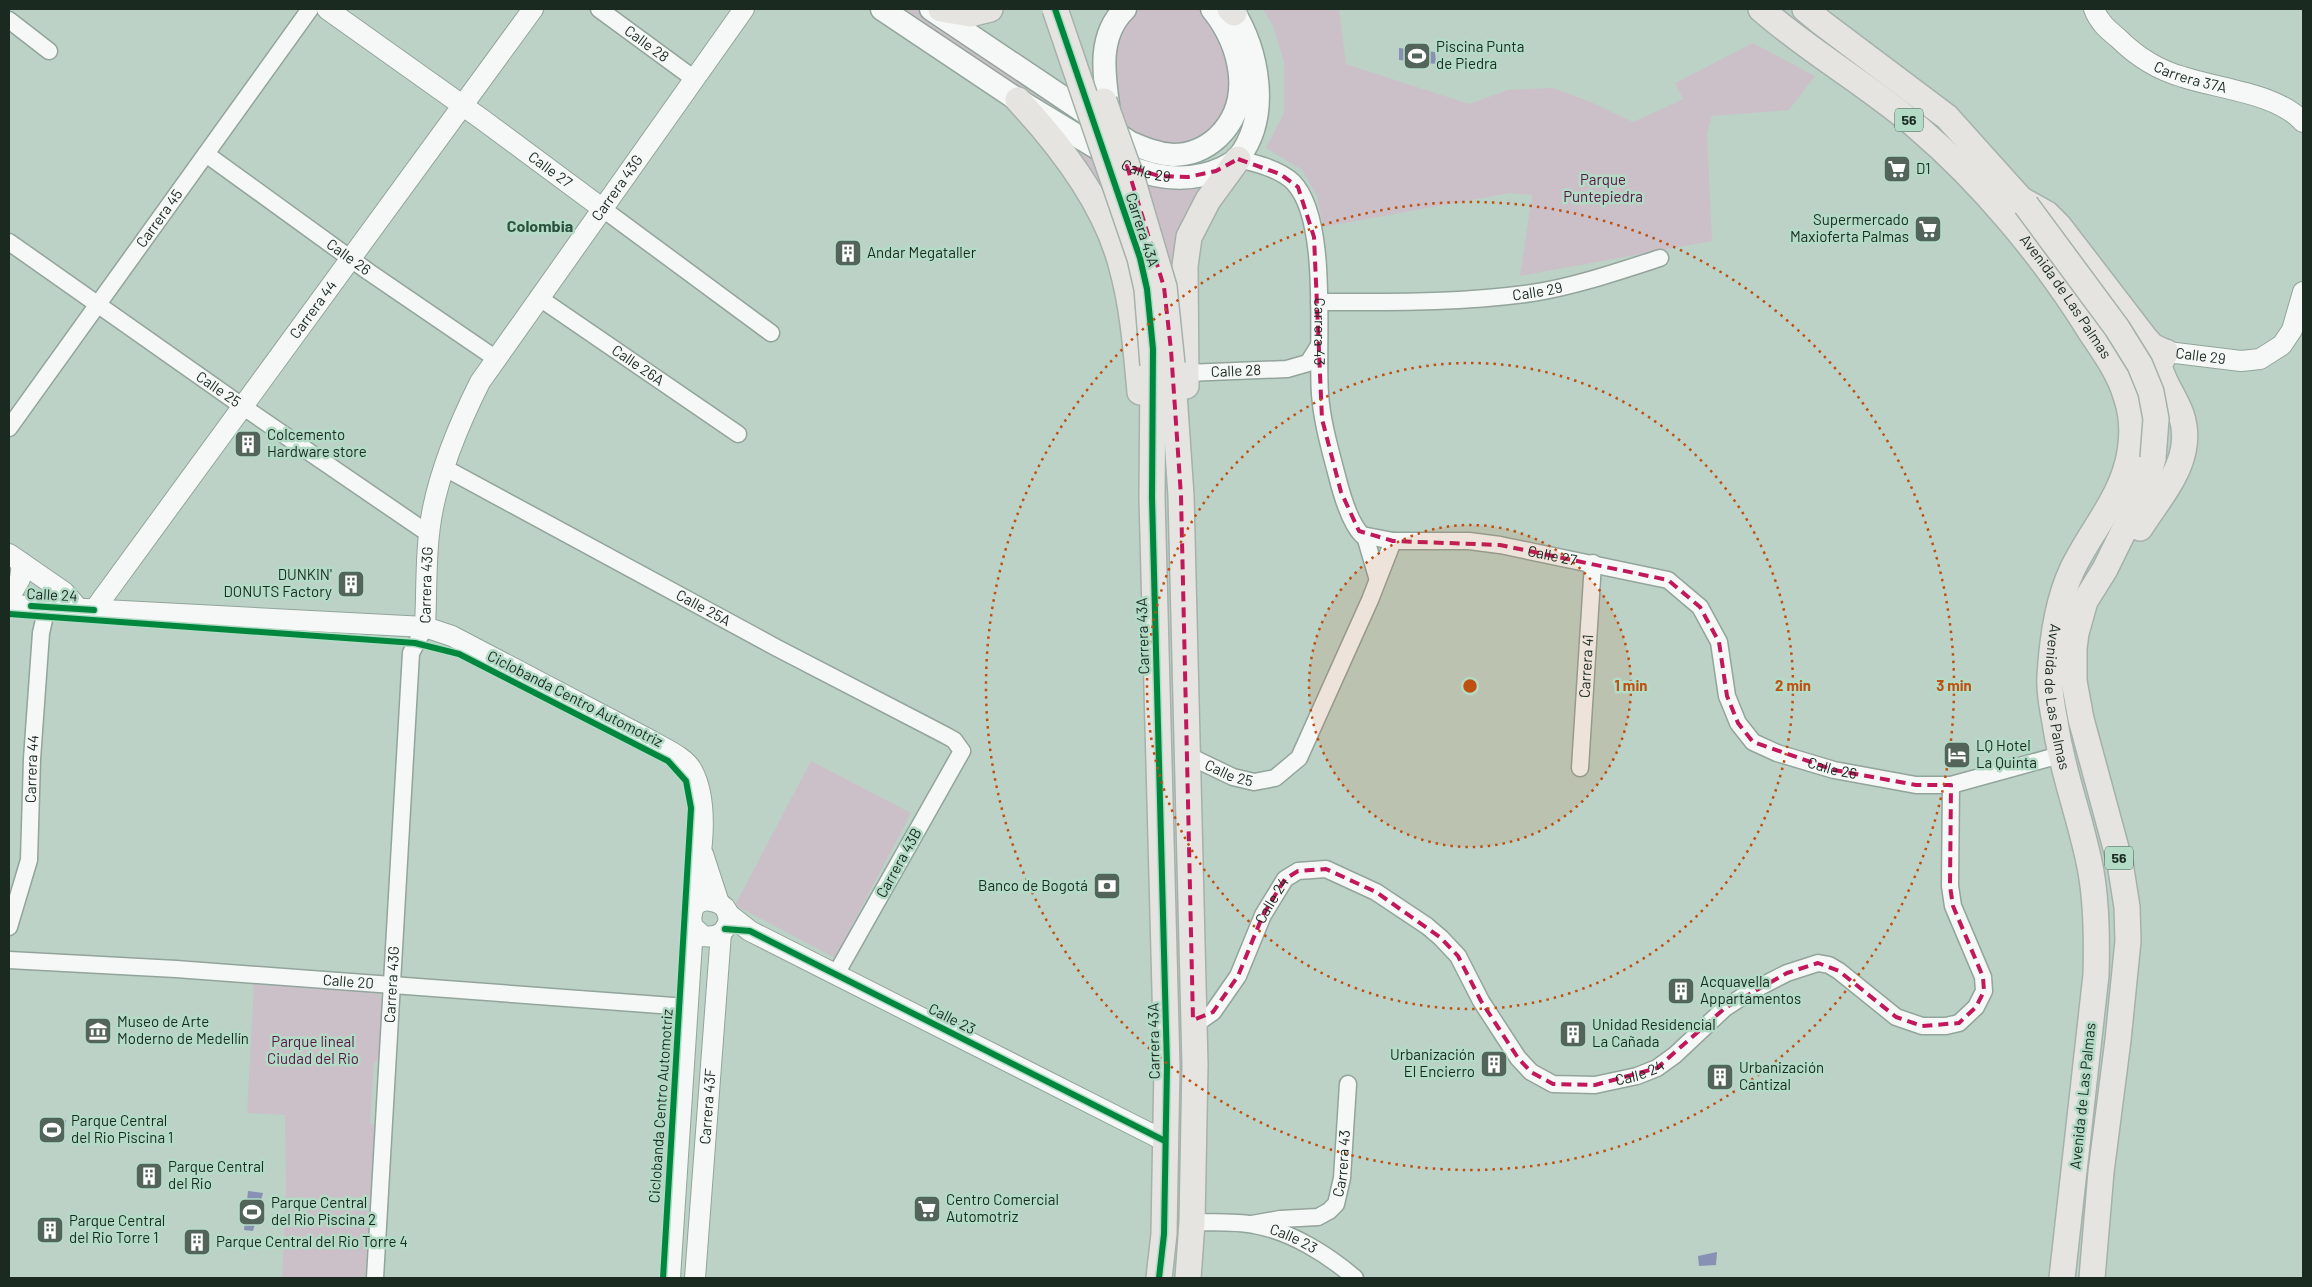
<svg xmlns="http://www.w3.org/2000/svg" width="2312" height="1287" font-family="Barlow,sans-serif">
<rect width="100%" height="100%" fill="#bcd2c7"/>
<g fill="#cbc0c8">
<polygon points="901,9 920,9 1082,118 1080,129"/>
<path d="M1140 9H1202L1232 62 1229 104 1217 124 1201 138 1187 145 1170 146 1148 140 1125 128C1120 95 1103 29 1140 9Z"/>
<polygon points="1263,9 1339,9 1346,64 1469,104 1508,90 1553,88 1591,102 1633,122 1683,99 1675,83 1753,43 1815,76 1789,110 1712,116 1707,133 1712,241 1520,276 1532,195 1510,193 1323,227 1317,196 1302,170 1266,148 1284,113 1284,62 1273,26"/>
<polygon points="1062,138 1096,161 1112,210"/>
<polygon points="1204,184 1180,226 1177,242 1175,295 1147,187"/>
<polygon points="811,761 911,813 835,958 735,905"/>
<polygon points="254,983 378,992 383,1001 380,1060 374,1063 370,1123 375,1125 365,1278 282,1278 286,1187 285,1115 247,1113"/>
</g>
<g fill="#8891b4">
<polygon points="1399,48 1435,52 1436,64 1399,60"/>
<polygon points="41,1118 66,1120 63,1142 39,1140"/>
<polygon points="248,1191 263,1193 253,1231 244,1230"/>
<polygon points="1717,1252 1716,1265 1699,1266 1698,1256"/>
</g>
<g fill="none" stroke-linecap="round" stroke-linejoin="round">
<g stroke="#92a49b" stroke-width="19">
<g id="minor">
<path id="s1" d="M599 9 693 78"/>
<polyline points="9,20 49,51"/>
<path id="s2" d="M206 154 369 272 495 358"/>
<path id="s3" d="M1238 159C1255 163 1280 169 1293 182 1330 220 1316 342 1320 394 1322 422 1330 449 1337 476 1341 492 1350 523 1362 535L1393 541H1469L1500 545 1668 580 1700 607 1719 642 1727 696 1738 723 1753 742 1777 753 1834 770 1916 785H1951L2060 755"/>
<polyline points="603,209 771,333"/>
<path id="s4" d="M9 242 242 406 429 534"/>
<path id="s5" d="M538 297 738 434"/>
<path id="s6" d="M1319 302C1390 302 1461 303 1532 293 1573 287 1620 271 1660 258"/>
<path id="s7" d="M1186 373 1287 369 1308 363 1318 347"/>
<path id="s8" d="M9 428 310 9"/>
<path id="s9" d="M443 467 777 648 943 734 954 740 962 751 836 974"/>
<polyline points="1365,536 1377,577"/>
<path id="s10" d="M1187 755 1233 777 1254 782 1275 778 1299 758 1370 600 1393 541"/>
<path id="s11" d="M1580 768 1593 563"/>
<path id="s12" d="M9 927 29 860 32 759 41 633 47 607"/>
<path id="s13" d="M9 960 176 969 687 1007"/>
<path id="s14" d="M1193 1020 1203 1019 1213 1012 1238 976 1263 915 1285 879 1298 871 1326 869 1376 892 1427 926 1441 938 1458 956 1481 1001 1518 1058 1531 1072 1553 1084 1595 1085 1637 1076 1657 1068 1675 1055 1725 1008 1748 993 1787 973 1818 963 1829 965 1839 971 1896 1017 1922 1026H1946L1959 1023 1976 1007 1984 991 1983 977 1953 906 1950 886 1951 785"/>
<path id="s15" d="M1192 1222C1212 1223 1234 1221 1254 1225 1290 1231 1327 1254 1355 1278"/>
<path id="s16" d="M1252 1224 1280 1219 1318 1217 1329 1211 1336 1204 1342 1178 1348 1084"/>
<path id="s17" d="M375 1278 411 653 425 627"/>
</g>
</g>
<g stroke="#92a49b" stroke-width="22">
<g id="tertiary">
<path id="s18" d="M327 9 483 120 603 209"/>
<path id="s19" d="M2094 9C2099 22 2107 29 2118 38 2136 56 2158 70 2183 77 2219 89 2277 93 2303 122"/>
<path id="s20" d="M2151 350 2241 361 2260 359 2282 345 2292 330 2303 292"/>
<polyline points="9,554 64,592 79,609"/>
<polyline points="9,598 20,579 22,563"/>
<path d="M9 605 425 627 452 636 652 741C665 749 685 757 692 770 713 808 698 873 692 914"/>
<path id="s21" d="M94 610 533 9"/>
<path id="s22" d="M425 627C427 588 425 547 433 508 442 464 460 422 480 382L744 9"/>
<polyline points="703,854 719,903"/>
<polyline points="727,913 750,931 1165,1141"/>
<path d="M670 1278 693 927C680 884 747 900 724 930 719 937 711 937 703 936L693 927"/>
<path id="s23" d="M695 1278 721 933"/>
</g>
</g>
<g stroke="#92a49b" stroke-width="25">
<g id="secondary">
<path id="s24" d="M882 9 1018 100 1127 166C1158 179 1191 183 1223 168 1228 165 1235 162 1239 157 1271 115 1258 50 1232 9"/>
<path d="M931 9 1129 142C1143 148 1157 154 1173 155 1190 155 1205 149 1218 137 1255 101 1241 45 1212 9"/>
<path d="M1110 118C1105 81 1095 38 1125 9"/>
</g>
</g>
<g stroke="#a5b1ab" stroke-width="28">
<g id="primary">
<polyline points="941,9 970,14 990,9"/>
<polyline points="1230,9 1234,13"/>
<path id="s25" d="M1761 9C1810 52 1867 84 1916 126 1983 183 2044 257 2090 331 2104 352 2119 372 2126 396 2132 413 2133 434 2130 452 2123 497 2091 530 2072 570 2057 602 2052 641 2050 676 2049 691 2052 707 2055 722 2062 773 2082 821 2091 872 2097 906 2097 940 2096 975L2062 1278"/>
<polyline points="1805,9 1822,23 1947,117 2026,205"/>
<path d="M1018 100C1059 144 1105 204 1121 264 1133 306 1136 349 1140 392"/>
<polyline points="2022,200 2047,214 2059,226 2145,338 2152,346 2162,351"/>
<polyline points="1172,364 1181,496 1195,1065 1192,1222 1188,1278"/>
<polyline points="1153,365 1152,498 1167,1066 1164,1234 1159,1278"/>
<polyline points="1186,386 1185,266 1189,237 1208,200 1238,159"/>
<path d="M2140 528C2163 492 2196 458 2181 414 2175 397 2163 383 2159 365L2166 352"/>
<polyline points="2092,1278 2101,1172 2118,1040 2128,941 2127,907 2120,863 2081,719 2074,681 2074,648 2076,633 2085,601 2105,569 2136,506 2147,480 2153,458"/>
</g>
</g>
<use href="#minor" stroke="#f5f8f7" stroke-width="16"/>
<use href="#tertiary" stroke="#f5f8f7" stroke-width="20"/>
<use href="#secondary" stroke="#f5f8f7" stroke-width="22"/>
<use href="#primary" stroke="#e6e4e0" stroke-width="25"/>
<g stroke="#a5b1ab" stroke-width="28" stroke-linecap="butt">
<g id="primary-bridge">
<polyline points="1055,9 1140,258 1147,289 1153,365"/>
<polyline points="1104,101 1133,182 1164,287 1172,364"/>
<polyline points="2026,205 2117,328 2140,365 2151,392 2156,419 2153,458"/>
</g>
</g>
<use href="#primary-bridge" stroke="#e6e4e0" stroke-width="25"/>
<g stroke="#b3dbc6" stroke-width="9">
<g id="cycleway">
<polyline points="1055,9 1140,258 1147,289 1153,349 1152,498 1167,1066 1164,1234 1159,1278"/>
<polyline points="31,606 94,610"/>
<polyline points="9,614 415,643 459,654 668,761 686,781 691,808 663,1278"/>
<polyline points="725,929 750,931 1165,1141"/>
</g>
</g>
<use href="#cycleway" stroke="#00873e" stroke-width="6"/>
</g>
<path fill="none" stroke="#c2185b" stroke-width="4" stroke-dasharray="10 6" stroke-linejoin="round" d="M1238 159 1280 174 1298 187 1314 237 1322 419 1341 492 1359 531 1393 541 1500 545 1668 580 1700 607 1719 642 1727 696 1738 723 1753 742 1834 770 1916 785H1951L1950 886 1953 906 1983 977 1984 991 1976 1007 1959 1023 1922 1026 1896 1017 1839 971 1818 963 1787 973 1725 1008 1657 1068 1595 1085 1553 1084 1531 1072 1518 1058 1481 1001 1458 956 1441 938 1376 892 1326 869 1298 871 1285 879 1263 915 1238 976 1213 1012 1193 1020 1181 496 1171 350 1164 287 1127 166 1159 176 1188 177 1216 171Z"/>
<circle cx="1470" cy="686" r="161" fill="#bf5010" fill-opacity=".12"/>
<g fill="none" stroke="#bf5010" stroke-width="2.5" stroke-dasharray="2.5 5">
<circle cx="1470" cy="686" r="161"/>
<circle cx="1470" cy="686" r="323"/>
<circle cx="1470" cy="686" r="484"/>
</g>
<defs>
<g id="stadium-square" transform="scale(1.4375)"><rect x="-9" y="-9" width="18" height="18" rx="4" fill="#53655b" stroke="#b3dbc6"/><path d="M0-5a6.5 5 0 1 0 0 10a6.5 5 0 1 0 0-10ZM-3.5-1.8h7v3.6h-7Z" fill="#fff"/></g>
<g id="supermarket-square" transform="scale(1.4375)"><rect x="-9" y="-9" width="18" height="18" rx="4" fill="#53655b" stroke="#b3dbc6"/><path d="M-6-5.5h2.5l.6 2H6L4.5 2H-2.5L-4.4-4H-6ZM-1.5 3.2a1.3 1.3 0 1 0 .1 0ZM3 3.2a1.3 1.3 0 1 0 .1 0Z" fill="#fff"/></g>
<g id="building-square" transform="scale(1.4375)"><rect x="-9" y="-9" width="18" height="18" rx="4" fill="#53655b" stroke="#b3dbc6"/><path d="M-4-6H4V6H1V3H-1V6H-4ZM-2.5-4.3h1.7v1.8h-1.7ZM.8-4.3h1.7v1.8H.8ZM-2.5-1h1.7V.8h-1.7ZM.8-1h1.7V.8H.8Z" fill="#fff"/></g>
<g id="hotel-square" transform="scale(1.4375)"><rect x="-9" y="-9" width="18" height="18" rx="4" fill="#53655b" stroke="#b3dbc6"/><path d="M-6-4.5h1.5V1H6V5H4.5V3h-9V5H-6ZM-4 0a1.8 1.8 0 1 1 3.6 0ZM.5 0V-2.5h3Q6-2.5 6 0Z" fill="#fff"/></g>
<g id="bank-square" transform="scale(1.4375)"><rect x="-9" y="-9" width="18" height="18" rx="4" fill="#53655b" stroke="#b3dbc6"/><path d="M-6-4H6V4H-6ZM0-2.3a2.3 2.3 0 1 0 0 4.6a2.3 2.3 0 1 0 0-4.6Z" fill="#fff"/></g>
<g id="museum-square" transform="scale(1.4375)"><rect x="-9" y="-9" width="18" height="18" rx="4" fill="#53655b" stroke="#b3dbc6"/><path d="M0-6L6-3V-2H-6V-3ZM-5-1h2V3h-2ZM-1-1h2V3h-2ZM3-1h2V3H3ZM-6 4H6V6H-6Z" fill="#fff"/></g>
</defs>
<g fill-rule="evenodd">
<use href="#stadium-square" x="1417" y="56"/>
<use href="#supermarket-square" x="1897" y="169"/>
<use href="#supermarket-square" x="1928" y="229"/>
<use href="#building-square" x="848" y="253"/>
<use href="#building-square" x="248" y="444"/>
<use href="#building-square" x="351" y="584"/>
<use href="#hotel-square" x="1957" y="755"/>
<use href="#bank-square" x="1107" y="886"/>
<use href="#building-square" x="1681" y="991"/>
<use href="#museum-square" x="98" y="1031"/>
<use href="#building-square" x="1573" y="1034"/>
<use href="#building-square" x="1494" y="1064"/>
<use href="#building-square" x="1720" y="1077"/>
<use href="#stadium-square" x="52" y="1130"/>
<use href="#building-square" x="149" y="1176"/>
<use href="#supermarket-square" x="927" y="1209"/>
<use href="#stadium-square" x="252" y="1212"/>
<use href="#building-square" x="50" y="1230"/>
<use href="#building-square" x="197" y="1242"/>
</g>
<g text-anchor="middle" stroke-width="5" stroke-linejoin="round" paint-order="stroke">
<g fill="#b3dbc6" stroke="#485f52" stroke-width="1">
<rect x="1895" y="108.5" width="28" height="23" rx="4"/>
<rect x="2105" y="846.5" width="28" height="23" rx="4"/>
</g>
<g font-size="14" font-weight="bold" fill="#1a2a21">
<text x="1909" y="125">56</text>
<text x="2119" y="863">56</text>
</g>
<g font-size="15" fill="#1a2a21" stroke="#b3dbc6">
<text dy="5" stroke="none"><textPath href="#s1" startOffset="59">Calle 28</textPath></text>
<text dy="5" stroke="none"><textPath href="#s19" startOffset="122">Carrera 37A</textPath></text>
<text dy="5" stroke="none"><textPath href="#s18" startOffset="275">Calle 27</textPath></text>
<text dy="5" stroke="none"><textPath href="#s24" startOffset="311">Calle 29</textPath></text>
<text dy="5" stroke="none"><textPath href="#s22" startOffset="492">Carrera 43G</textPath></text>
<text dy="5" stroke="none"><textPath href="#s8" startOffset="258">Carrera 45</textPath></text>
<text transform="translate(1142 230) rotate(72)" y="5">Carrera 43A</text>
<text dy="5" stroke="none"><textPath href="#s2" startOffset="176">Calle 26</textPath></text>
<text dy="5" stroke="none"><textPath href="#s6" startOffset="219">Calle 29</textPath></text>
<text dy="5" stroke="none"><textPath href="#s25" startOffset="422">Avenida de Las Palmas</textPath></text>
<text dy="5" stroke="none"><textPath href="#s21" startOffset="372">Carrera 44</textPath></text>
<text dy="5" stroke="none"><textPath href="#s3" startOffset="215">Carrera 43</textPath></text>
<text dy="5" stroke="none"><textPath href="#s20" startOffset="50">Calle 29</textPath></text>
<text dy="5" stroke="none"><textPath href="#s5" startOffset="121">Calle 26A</textPath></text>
<text dy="5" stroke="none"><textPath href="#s7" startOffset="50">Calle 28</textPath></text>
<text dy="5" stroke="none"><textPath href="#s4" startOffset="256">Calle 25</textPath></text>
<text dy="5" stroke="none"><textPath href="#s3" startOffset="618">Calle 27</textPath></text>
<text dy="5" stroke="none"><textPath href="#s22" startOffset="42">Carrera 43G</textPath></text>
<text transform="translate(52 595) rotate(3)" y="5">Calle 24</text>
<text dy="5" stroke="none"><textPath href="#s9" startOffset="296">Calle 25A</textPath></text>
<text transform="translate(1143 636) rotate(-92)" y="5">Carrera 43A</text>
<text dy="5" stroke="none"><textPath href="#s11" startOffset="102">Carrera 41</textPath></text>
<text dy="5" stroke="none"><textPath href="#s25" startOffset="858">Avenida de Las Palmas</textPath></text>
<text transform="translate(575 699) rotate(27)" y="5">Ciclobanda Centro Automotriz</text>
<text dy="5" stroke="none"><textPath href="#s12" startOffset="161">Carrera 44</textPath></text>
<text dy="5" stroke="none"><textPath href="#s3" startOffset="1010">Calle 26</textPath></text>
<text dy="5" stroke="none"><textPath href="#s10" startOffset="46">Calle 25</textPath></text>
<text transform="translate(899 863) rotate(-61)" y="5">Carrera 43B</text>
<text dy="5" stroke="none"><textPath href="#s14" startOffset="149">Calle 24</textPath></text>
<text dy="5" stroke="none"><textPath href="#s13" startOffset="340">Calle 20</textPath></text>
<text dy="5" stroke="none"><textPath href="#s17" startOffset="294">Carrera 43G</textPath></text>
<text transform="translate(952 1019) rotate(27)" y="5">Calle 23</text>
<text transform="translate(1154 1041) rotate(-91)" y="5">Carrera 43A</text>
<text dy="5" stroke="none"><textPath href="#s14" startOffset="628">Calle 24</textPath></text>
<text transform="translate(2083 1096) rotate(-84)" y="5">Avenida de Las Palmas</text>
<text transform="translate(661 1106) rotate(-86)" y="5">Ciclobanda Centro Automotriz</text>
<text dy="5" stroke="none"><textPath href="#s23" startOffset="172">Carrera 43F</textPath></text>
<text dy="5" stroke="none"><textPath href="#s16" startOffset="130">Carrera 43</textPath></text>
<text dy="5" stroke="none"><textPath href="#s15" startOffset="104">Calle 23</textPath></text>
</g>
<g font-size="15" fill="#1a2a21" stroke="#b3dbc6" text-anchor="start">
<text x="1436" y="52">Piscina Punta<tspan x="1436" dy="17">de Piedra</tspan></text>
<text x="1916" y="174">D1</text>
<text x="1909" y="225" text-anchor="end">Supermercado<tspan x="1909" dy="17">Maxioferta Palmas</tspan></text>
<text x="867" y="258">Andar Megataller</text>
<text x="267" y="440">Colcemento<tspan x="267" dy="17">Hardware store</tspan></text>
<text x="332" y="580" text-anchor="end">DUNKIN'<tspan x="332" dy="17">DONUTS Factory</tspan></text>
<text x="1976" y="751">LQ Hotel<tspan x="1976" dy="17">La Quinta</tspan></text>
<text x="1088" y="891" text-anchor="end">Banco de Bogotá</text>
<text x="1700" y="987">Acquavella<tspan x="1700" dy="17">Appartamentos</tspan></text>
<text x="117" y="1027">Museo de Arte<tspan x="117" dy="17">Moderno de Medellín</tspan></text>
<text x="1592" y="1030">Unidad Residencial<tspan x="1592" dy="17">La Cañada</tspan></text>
<text x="1475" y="1060" text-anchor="end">Urbanización<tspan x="1475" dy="17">El Encierro</tspan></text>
<text x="1739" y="1073">Urbanización<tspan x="1739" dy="17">Cantizal</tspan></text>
<text x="71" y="1126">Parque Central<tspan x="71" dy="17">del Rio Piscina 1</tspan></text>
<text x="168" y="1172">Parque Central<tspan x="168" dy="17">del Rio</tspan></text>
<text x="946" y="1205">Centro Comercial<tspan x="946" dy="17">Automotriz</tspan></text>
<text x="271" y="1208">Parque Central<tspan x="271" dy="17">del Rio Piscina 2</tspan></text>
<text x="69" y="1226">Parque Central<tspan x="69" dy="17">del Rio Torre 1</tspan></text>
<text x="216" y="1247">Parque Central del Rio Torre 4</text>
</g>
<g font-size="15" fill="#591546" stroke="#b3dbc6">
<text x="1603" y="185">Parque<tspan x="1603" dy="17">Puntepiedra</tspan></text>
<text x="313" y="1047">Parque lineal<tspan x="313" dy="17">Ciudad del Rio</tspan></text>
</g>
<g font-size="16" font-weight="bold" fill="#2b4f3d" stroke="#b3dbc6">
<text x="540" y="232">Colombia</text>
</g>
</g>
<circle cx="1470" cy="686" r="8" fill="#bf5010" stroke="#b3dbc6" stroke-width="2.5"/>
<g font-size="15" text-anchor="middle" font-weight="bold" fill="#bf5010" stroke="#b3dbc6" stroke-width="5" stroke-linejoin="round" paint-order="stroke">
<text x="1631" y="691">1 min</text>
<text x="1793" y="691">2 min</text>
<text x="1954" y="691">3 min</text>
</g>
<rect width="2312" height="1287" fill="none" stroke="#1a2a21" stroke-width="20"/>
</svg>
